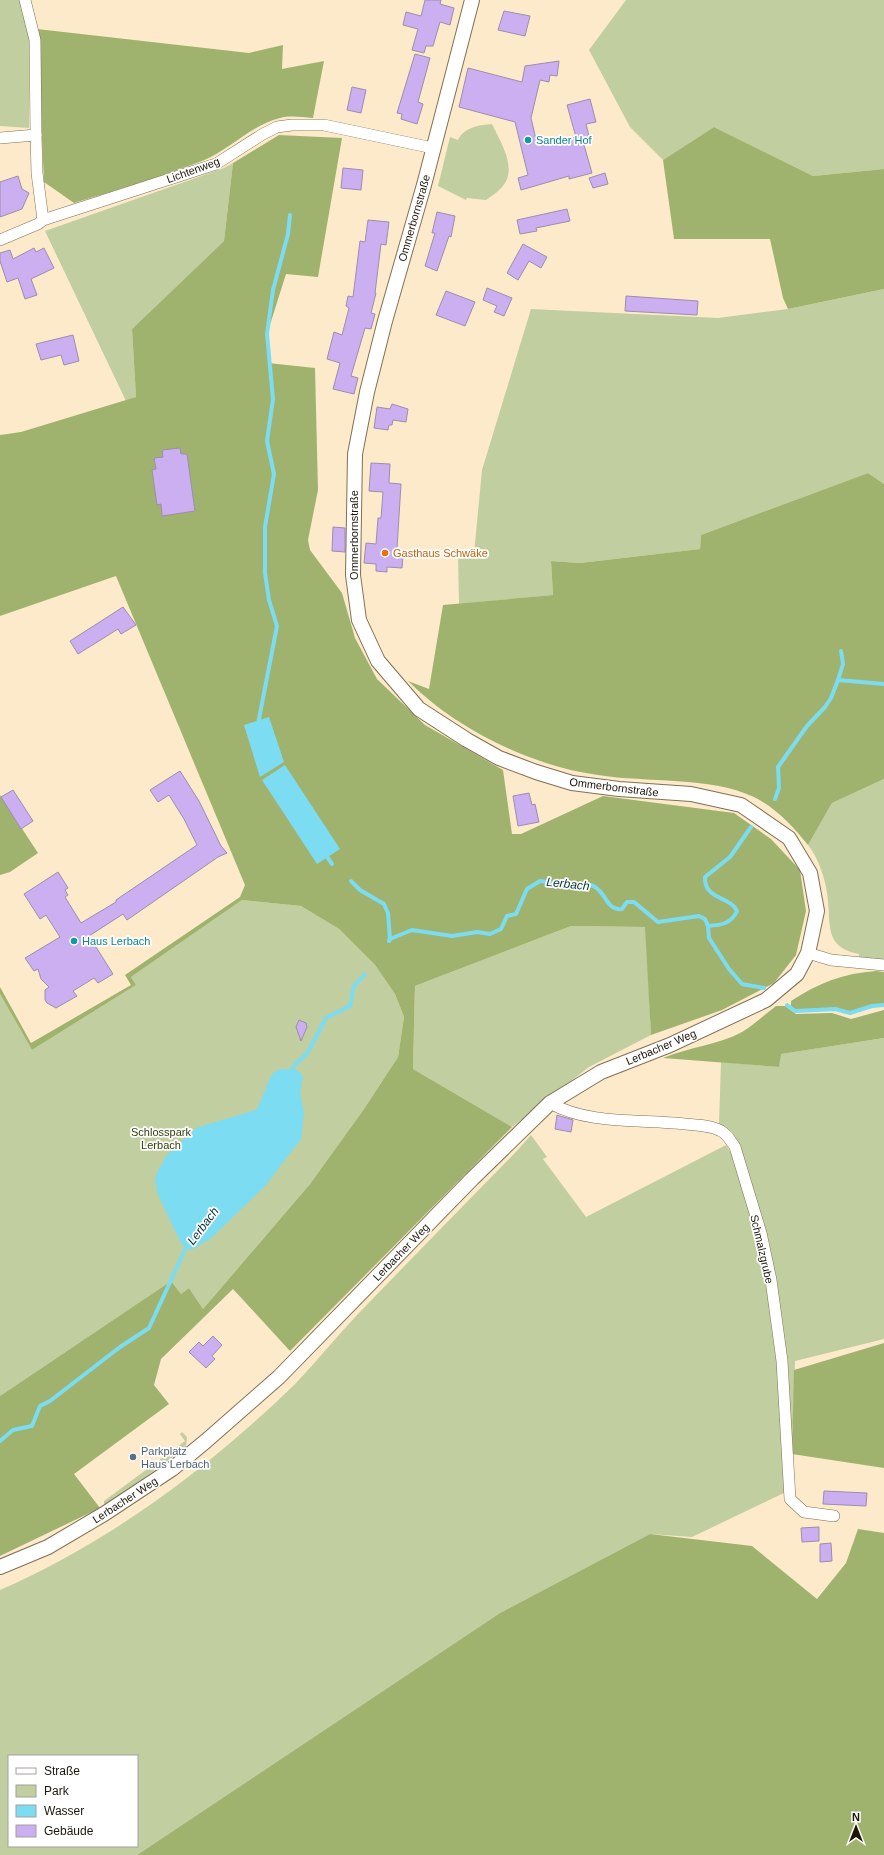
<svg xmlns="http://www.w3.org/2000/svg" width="884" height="1855" font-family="Arial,sans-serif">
<rect width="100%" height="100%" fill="#fdeaca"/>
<g fill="#c0cea0" fill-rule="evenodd">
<polygon points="0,0 29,0 29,128 0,126"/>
<polygon points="626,0 884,0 884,169 813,176 714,127 663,160 630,127 589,50"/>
<path d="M492 124C501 143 519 170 501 188 497 193 491 196 486 200L467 198 466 200 438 186 450 137 458 140C464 127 480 125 492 124Z"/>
<polygon points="233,163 224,241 132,329 136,397 126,401 45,231 224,168"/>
<polygon points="884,289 884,484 868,473 701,535 700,549 580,563 551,561 553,595 459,604 458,553 474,554 482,470 531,309 718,318 788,309"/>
<path d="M884 779V961L859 960V954C822 947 832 922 827 893 825 878 818 857 808 845L832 803Z"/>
<polygon points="242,900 301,906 339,929 375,965 395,994 404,1017 398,1057 364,1109 310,1184 203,1309 189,1288 181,1294 171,1281 0,1396 0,994 32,1050 136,985 131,977"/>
<polygon points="571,926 646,927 651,1035 589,1067 512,1127 413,1069 415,986"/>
<polygon points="884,1038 884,1339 795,1361 792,1454 787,1362 737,1141 731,1131 719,1124 721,1062 779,1067 780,1054"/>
<path d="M531 1135 547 1157 543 1159 586 1217 726 1145 732 1155C741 1183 753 1211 759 1239 777 1323 781 1406 786 1492L692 1537 650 1534 500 1613 137 1855H0V1590C110 1542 209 1468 295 1384 317 1361 337 1336 359 1313 410 1260 462 1207 514 1154ZM9 1756H137V1846H9Z"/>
<polygon points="182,1432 187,1437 186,1448 104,1506 104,1501 185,1441 180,1434"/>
</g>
<g fill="#9fb36e">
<path d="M37 29 249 53 283 45 282 69 324 61 313 118C302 117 290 115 280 118 251 125 230 150 202 161 161 177 117 190 74 203L44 182Z"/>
<polygon points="714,127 813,176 884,169 884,289 788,309 783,298 770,239 674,239 663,160"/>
<polygon points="279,135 342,138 318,277 286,274 268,331 268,363 315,368 318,490 308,540 310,550 342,593 355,638 377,679 425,725 503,770 512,834 521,834 603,796 734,813 771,839 800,870 806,911 796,955 774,983 722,1010 651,1035 645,927 571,926 415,986 413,1069 512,1127 290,1351 233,1289 161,1359 154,1385 169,1404 74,1474 100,1508 0,1556 0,1396 171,1281 181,1294 189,1288 203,1309 310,1184 364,1109 398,1057 404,1017 395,994 375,965 339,929 301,906 242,900 131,977 136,985 32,1050 0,994 0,987 31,1043 131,985 125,975 240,897 245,885 116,576 0,616 0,435 21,432 136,397 132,329 224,241 233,163"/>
<path d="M868 473 884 484V779L832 803 808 845C793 826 776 808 754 797 709 776 647 783 598 775 531 766 456 729 408 681L429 689 443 605 553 595 551 561 580 563 700 549 701 535Z"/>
<polygon points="0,795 38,853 10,872 0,875"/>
<path d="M876 971 884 972V1006L872 1007 852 1014 831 1009 798 1012 789 1006H791V1001C818 983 844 973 876 971Z"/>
<path d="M776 1006H785L796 1014 832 1013 851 1019 884 1010V1038L781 1054 779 1067 663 1058C689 1047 718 1045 742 1032 754 1025 765 1014 776 1006Z"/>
<polygon points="884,1343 884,1468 792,1454 794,1370"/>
<polygon points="858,1529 884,1533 884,1855 137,1855 500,1613 650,1534 752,1546 817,1599 846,1563"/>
</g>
<g fill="#7cdcf1">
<polygon points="269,717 284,762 260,777 244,725"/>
<polygon points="285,765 340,849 317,864 262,780"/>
<path d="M289 1069 297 1070 303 1076 300 1093 304 1113 301 1139 265 1186 210 1239 191 1250 181 1243 158 1195 155 1180 157 1172 167 1155 196 1128 256 1110C263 1101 268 1075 276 1071 280 1069 284 1069 289 1069Z"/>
</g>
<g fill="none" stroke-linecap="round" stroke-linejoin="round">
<g stroke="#7cdcf1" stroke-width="4">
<polyline points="838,680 843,664 841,651"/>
<polyline points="258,724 277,626 269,600 265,573 265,527 274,474 267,441 273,399 267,334 273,290 288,234 290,215"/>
<polyline points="775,799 779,788 778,767 807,726 825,707 831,698 838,680 884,684"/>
<polyline points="325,854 332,864"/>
<polyline points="351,881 360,890 384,904 388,913 390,939"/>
<path d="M708 926C721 925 731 924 737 911 730 896 704 900 705 877L730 857 751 827"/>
<path d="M389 941 390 939 412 930 452 936 477 932 490 934 501 929 507 916 516 914 527 889 540 881C550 882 561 886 571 886 579 886 588 882 595 887 606 893 607 911 622 909L627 902H634L658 922 699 916 705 919 708 926 709 938 729 969 742 984 764 988"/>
<polyline points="787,1005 795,1011 835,1009 850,1013 872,1006 884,1005"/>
<polyline points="290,1074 293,1067 308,1052 326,1018 350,1006 354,986 365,974"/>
<polyline points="0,1441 13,1430 32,1426 40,1406 50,1401 120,1347 149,1328 188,1243"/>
</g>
</g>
<g fill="#cbaff0" stroke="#9b8ead">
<polygon points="425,0 441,0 440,4 454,8 450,25 440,22 433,46 426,46 424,53 412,50 418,29 403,25 406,12 421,16"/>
<polygon points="504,11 530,16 525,36 498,30"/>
<polygon points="415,54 430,58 418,102 423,104 417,124 401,119 402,114 397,113"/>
<polygon points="559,61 557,76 550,75 549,82 540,80 531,118 537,144 560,142 559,141 576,137 567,105 590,99 596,122 586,124 591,144 584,145 592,173 569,179 569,176 521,190 518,178 528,175 515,122 459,107 468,68 522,82 525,66"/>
<polygon points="352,87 366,90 361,113 347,110"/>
<polygon points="343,168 363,170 361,190 341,188"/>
<polygon points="605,173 608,184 593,188 589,178"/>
<polygon points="18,176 22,189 29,193 22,209 0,217 0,182"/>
<polygon points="567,209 570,221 536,228 537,231 520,234 517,220"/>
<polygon points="437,212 455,216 451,237 449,236 437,271 425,266 435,233 432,233"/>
<polygon points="368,220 389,222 386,245 381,244 375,293 376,293 371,313 375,314 371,329 365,328 351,376 358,378 354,394 333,389 340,363 327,359 334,332 342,335 349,308 346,306 348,296 353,297 360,241 365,242"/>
<polygon points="523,244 547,257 541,268 529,261 518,280 507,273"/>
<polygon points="34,248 36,252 44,248 54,268 31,279 37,295 25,299 18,278 7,282 0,261 0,253 10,250 13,259"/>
<polygon points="487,288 512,298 504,316 494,312 497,306 483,300"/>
<polygon points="446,291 475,302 465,326 436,315"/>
<polygon points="626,296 698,301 697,315 625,311"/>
<polygon points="73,335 79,361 64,365 61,355 41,360 36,344"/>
<polygon points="392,404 408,409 406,422 393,420 392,425 389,425 388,430 374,428 377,407 390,409"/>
<polygon points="180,448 181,454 187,454 195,511 162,516 161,504 157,505 152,470 156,469 154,458 163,457 162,450"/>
<polygon points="371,463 390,464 389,483 401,484 397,549 401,549 400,556 403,556 402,568 387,567 387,572 376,571 376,564 364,563 366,543 376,544 378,518 381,518 383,492 369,491"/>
<polygon points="333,527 345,528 345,552 332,551"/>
<polygon points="123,607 136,625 121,634 118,629 78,654 70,641"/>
<polygon points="180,771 199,801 221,846 227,853 218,857 127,920 123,914 89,936 113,974 98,983 94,978 73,991 77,996 56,1008 47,1003 45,1000 45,990 49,987 41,979 38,969 34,971 25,958 60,937 46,915 40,919 24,894 58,872 68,888 65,890 68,895 65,897 81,923 116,902 116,900 197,845 184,819 169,795 158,802 150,790"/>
<polygon points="13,790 33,821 21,829 1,797"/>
<polygon points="529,793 532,805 535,804 539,822 518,826 513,796"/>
<polygon points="299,1020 306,1023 307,1027 301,1041 296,1027"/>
<polygon points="557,1115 573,1120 571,1132 555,1129"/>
<polygon points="213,1336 222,1345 212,1356 215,1359 206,1368 189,1352 199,1342 203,1346"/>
<polygon points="824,1491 867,1493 866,1506 823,1504"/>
<polygon points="819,1527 819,1541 802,1542 801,1528"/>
<polygon points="831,1543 832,1561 820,1562 820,1544"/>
</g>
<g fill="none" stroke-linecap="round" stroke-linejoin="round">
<g stroke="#817053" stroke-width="12">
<g id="minor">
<polyline points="25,0 35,40 36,135"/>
<polyline points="0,138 36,135 37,173 43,220"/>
<polyline points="0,240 38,224 43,220 216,164 263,134 277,127 292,125 324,125 433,148"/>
<polyline points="808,953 831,960 884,965"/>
<path d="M550 1103C588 1125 642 1119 685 1124 696 1125 711 1125 721 1131 727 1134 731 1141 735 1147L761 1233 771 1280 782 1361 790 1499 804 1512 834 1516"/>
</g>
</g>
<g stroke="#817053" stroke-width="16">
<polyline id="tertiary" points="0,1567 48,1547 104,1514 172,1469 206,1441 279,1377 472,1179 550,1103 601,1072 670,1045 766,1000 797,974 808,953 817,911 810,873 789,838 741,805 691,794 619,789 572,783 536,772 499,758 467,740 419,709 378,661 359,620 353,575 355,454 367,392 385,321 424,185 472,0"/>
</g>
<use href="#minor" stroke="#fff" stroke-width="11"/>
<use href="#tertiary" stroke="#fff" stroke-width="14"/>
</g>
<g fill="#0f9aa8" stroke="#fff" stroke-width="1.5">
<circle cx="528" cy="140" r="4"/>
<circle cx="74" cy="941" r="4"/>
</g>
<circle fill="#e8710a" stroke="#fff" stroke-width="1.5" cx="385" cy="553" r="4"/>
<circle fill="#5c6f8a" stroke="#fff" stroke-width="1.5" cx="133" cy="1457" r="4"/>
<g text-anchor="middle" stroke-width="3.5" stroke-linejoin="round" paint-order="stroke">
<g font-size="11" fill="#0d838f" stroke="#fff" text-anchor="start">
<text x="536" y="144">Sander Hof</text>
<text x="82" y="945">Haus Lerbach</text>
</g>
<g font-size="11" fill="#1c150a" stroke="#fff">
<text transform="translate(193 170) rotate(-20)" y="4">Lichtenweg</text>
<text transform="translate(414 218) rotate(-74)" y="4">Ommerbornstraße</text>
<text transform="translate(354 535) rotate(-90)" y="4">Ommerbornstraße</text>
<text transform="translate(614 787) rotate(7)" y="4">Ommerbornstraße</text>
<text transform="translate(661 1047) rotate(-23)" y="4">Lerbacher Weg</text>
<text transform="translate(762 1249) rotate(77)" y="4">Schmalzgrube</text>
<text transform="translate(401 1252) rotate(-46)" y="4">Lerbacher Weg</text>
<text transform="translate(125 1500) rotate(-33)" y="4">Lerbacher Weg</text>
</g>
<g font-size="11" fill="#c56008" stroke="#fff" text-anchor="start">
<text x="393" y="557">Gasthaus Schwäke</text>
</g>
<g font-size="11" fill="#323e09" stroke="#fff">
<text x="161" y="1136">Schlosspark<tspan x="161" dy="13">Lerbach</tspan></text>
</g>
<g font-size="11" fill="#4e5e75" stroke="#fff" text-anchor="start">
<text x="141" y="1455">Parkplatz<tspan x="141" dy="13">Haus Lerbach</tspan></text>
</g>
<g font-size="12" font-style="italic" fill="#003039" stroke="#fff">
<text transform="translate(568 884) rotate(6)" y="4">Lerbach</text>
<text transform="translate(203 1226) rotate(-53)" y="4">Lerbach</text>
</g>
</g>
<rect x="8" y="1755" width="130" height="92" fill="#ffffff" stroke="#a4a19d"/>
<rect x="16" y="1768" width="20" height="6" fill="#ffffff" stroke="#a4a19d"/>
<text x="44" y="1775" font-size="12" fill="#1c150a">Straße</text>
<rect x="16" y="1785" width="20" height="12" fill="#c0cea0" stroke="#a4a19d"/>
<text x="44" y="1795" font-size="12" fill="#1c150a">Park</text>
<rect x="16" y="1805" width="20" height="12" fill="#7cdcf1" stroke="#a4a19d"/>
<text x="44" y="1815" font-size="12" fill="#1c150a">Wasser</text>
<rect x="16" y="1825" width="20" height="12" fill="#cbaff0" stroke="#a4a19d"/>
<text x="44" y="1835" font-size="12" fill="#1c150a">Gebäude</text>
<g transform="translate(856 1827)" stroke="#ffffff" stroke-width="3" paint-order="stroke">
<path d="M0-3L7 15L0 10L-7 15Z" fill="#1c150a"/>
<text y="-6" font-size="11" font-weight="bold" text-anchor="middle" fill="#1c150a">N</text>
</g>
</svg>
